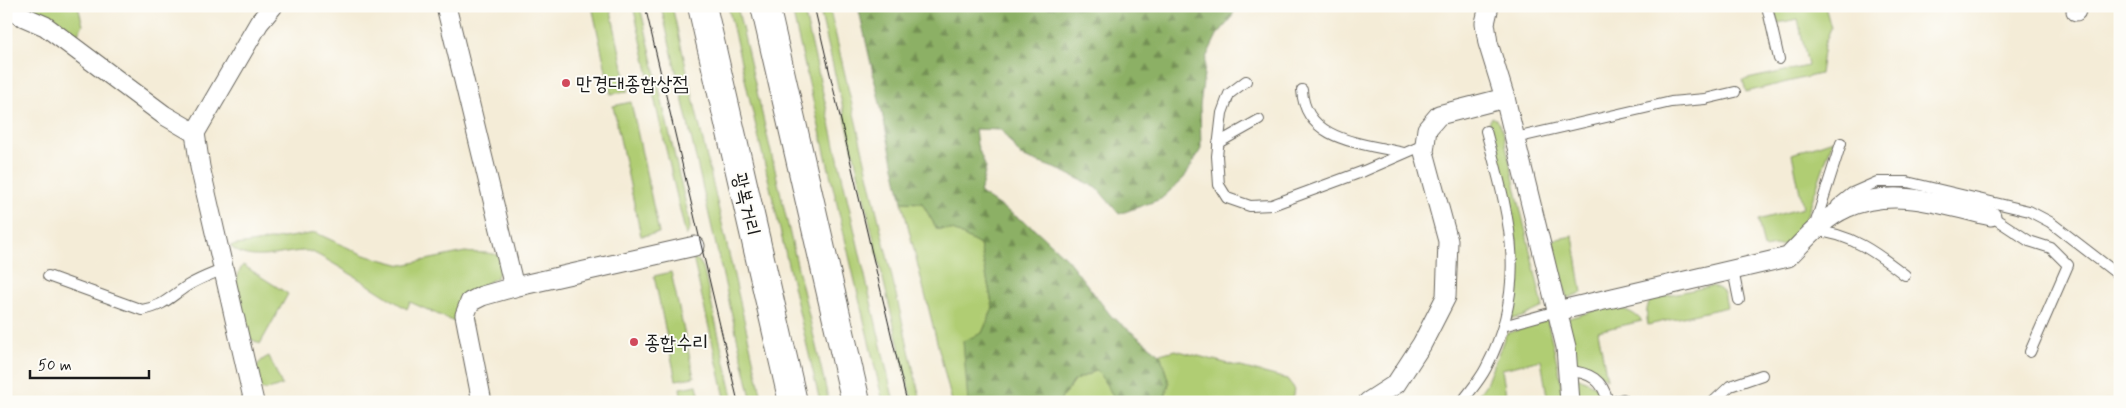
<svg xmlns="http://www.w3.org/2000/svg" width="2126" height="408" font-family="Mynerve,'Poor Story',sans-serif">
<defs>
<pattern id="forest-firs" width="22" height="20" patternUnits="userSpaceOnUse" patternTransform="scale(1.25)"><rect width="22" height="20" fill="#8cb065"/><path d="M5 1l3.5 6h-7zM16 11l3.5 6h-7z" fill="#728e52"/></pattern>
</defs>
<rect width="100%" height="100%" fill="#fdfcf7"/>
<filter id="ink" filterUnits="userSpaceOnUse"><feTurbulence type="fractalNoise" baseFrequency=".02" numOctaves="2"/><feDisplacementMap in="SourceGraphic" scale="10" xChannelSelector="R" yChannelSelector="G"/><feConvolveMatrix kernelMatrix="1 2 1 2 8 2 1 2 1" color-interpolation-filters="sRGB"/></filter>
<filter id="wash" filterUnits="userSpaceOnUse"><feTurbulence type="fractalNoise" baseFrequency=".0096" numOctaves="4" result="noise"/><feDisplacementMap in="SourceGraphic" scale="20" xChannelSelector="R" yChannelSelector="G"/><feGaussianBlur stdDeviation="1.12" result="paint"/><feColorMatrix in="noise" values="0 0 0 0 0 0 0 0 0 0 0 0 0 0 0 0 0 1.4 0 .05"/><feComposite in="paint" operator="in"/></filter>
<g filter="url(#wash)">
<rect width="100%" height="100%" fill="#f4ecd7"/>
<g fill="#b0cd73" stroke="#667448">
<polygon points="15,6 78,6 83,25 74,39"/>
<polygon points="592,6 610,6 628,91 611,94"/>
<polygon points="633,6 640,6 689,218 690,228 686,236"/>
<polygon points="661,6 672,6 763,402 752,402"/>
<polygon points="728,6 737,6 829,402 820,402"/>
<polygon points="791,6 803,6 894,402 883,402"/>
<polygon points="819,6 829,6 921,402 912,402"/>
<polygon points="1773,6 1825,6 1831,28 1824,45 1820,74 1746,92 1743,80 1808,66 1798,19 1778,23"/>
<polygon points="631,102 659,233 641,236 613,106"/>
<path d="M1492 117C1503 121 1504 136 1506 146L1543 307 1522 317 1511 319 1515 299 1517 271 1516 239 1489 123Z"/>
<polygon points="1833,140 1800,235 1792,243 1764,248 1758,220 1803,208 1792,154"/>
<polygon points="902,202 922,203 937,229 953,230 980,245 993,308 982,333 968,402 952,402"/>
<path d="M316 233 364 255 402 265 465 252C478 254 488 251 500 256L503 266 496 278 472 291 459 324 410 302 407 309C393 301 317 251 308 251 284 250 250 266 230 246Z"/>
<polygon points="1573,236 1582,293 1567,298 1551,240"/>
<polygon points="693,258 699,261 703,267 734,402 726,402"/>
<polygon points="243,265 288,294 260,344 251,339 246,331 236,284 239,272"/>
<polygon points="671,272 694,377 676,380 654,276"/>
<path d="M1711 286C1726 289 1724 295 1727 307L1648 325C1646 315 1645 304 1654 298Z"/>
<path d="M1606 307C1621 308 1632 310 1642 321L1598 331 1607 379 1591 368 1575 366 1566 319Z"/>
<polygon points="1547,320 1560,375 1562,398 1548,402 1541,360 1502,369 1507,402 1473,402 1486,384 1506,334"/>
<polygon points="1175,350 1287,379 1294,388 1292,402 1164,402 1169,383 1160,354"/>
<path d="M269 356 282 385C272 389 267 392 257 387 255 371 254 363 269 356Z"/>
<polygon points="1098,370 1117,402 1059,402 1074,381"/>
<polygon points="1577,377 1594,385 1601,394 1600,399 1577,402"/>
<polygon points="697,385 701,402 682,402 680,388"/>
</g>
<polygon fill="url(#forest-firs)" stroke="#546640" points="858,6 1236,6 1231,19 1217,35 1206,58 1200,106 1201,149 1184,178 1161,199 1119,214 1097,188 1062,171 1021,156 1001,130 975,129 977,145 986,168 980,193 1035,229 1067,259 1112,317 1160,354 1169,383 1164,402 1117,402 1097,370 1074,381 1059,402 968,402 963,341 982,333 993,308 980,245 953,230 937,229 922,203 902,202"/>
</g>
<g filter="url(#ink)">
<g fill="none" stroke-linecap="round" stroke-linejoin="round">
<g stroke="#68655d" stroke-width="12">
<g id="service">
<polyline points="1767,6 1779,59"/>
<polyline points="1246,81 1229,94 1222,113 1217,156 1219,185 1227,198 1250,206 1272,205 1364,171 1426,144"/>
<path d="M1302 90C1305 142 1364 143 1404 153"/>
<polyline points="1515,138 1671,102 1705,99 1735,92"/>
<polyline points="1218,143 1259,120"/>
<path d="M1841 143 1813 231C1849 232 1878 254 1905 275"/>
<polyline points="1837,205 1852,193 1877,182 1907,182 2029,211 2050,222 2120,276"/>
<polyline points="1991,216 2029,241 2051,248 2068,265 2030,352"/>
<polyline points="1733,270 1739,300"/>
<path d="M48 276 142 310C164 306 170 297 187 286 198 279 212 274 224 269"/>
<polyline points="1503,326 1557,311"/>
<path d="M1568 371C1590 372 1603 380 1608 402"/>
<path d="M1462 402C1470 391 1480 380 1486 368 1530 284 1509 217 1486 131"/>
<polyline points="1613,402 1623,399"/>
<polyline points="1713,402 1730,386 1762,375"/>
</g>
</g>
<g stroke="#68655d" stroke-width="21">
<g id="minor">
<polyline points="446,6 514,287 695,246"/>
<polyline points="1489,6 1485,23 1488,43 1505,98 1566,347 1570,402"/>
<polyline points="6,9 45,26 164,115 195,133"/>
<polyline points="2076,11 2077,6"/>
<path d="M1557 311 1788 257C1805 240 1823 218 1846 208 1893 186 1944 205 1991 216"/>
<polyline points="254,402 200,167 195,133 259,23 273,6"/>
<polyline points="482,402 465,315 470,302 482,296 514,287"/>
<polyline points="1368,402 1396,384 1422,344 1446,297 1448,241 1424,152 1427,129 1439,115 1505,98"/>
</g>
</g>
<g stroke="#68655d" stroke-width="30">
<g id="trunk">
<polyline points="702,6 793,402"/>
<polyline points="765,6 856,402"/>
</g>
</g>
<use href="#service" stroke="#fff" stroke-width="10"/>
<use href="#minor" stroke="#fff" stroke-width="19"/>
<use href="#trunk" stroke="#fff" stroke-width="28"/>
<g stroke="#1c1c1c" stroke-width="1">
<polyline points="645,6 738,402"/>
<polyline points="814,6 907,402"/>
</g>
</g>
</g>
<g fill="#d1495b" stroke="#fdfcf7" stroke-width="2">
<circle cx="566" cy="83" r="5"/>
<circle cx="634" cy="342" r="5"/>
</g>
<g text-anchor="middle" stroke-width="4" stroke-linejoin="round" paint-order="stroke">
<g font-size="20" fill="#1c1c1c" stroke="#fdfcf7" text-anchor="start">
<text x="576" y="90">만경대종합상점</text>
<text x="644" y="349">종합수리</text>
</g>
<g font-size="20" fill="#1c1c1c" stroke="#fdfcf7">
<text transform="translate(747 204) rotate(77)" y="7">광복거리</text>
</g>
</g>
<rect width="2126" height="408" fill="none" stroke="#fdfcf7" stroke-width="25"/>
<path d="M30 370v8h119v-8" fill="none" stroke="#1c1c1c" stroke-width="2.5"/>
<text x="38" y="370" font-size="15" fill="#1c1c1c" stroke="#fdfcf7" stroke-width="4" paint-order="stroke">50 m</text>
</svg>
